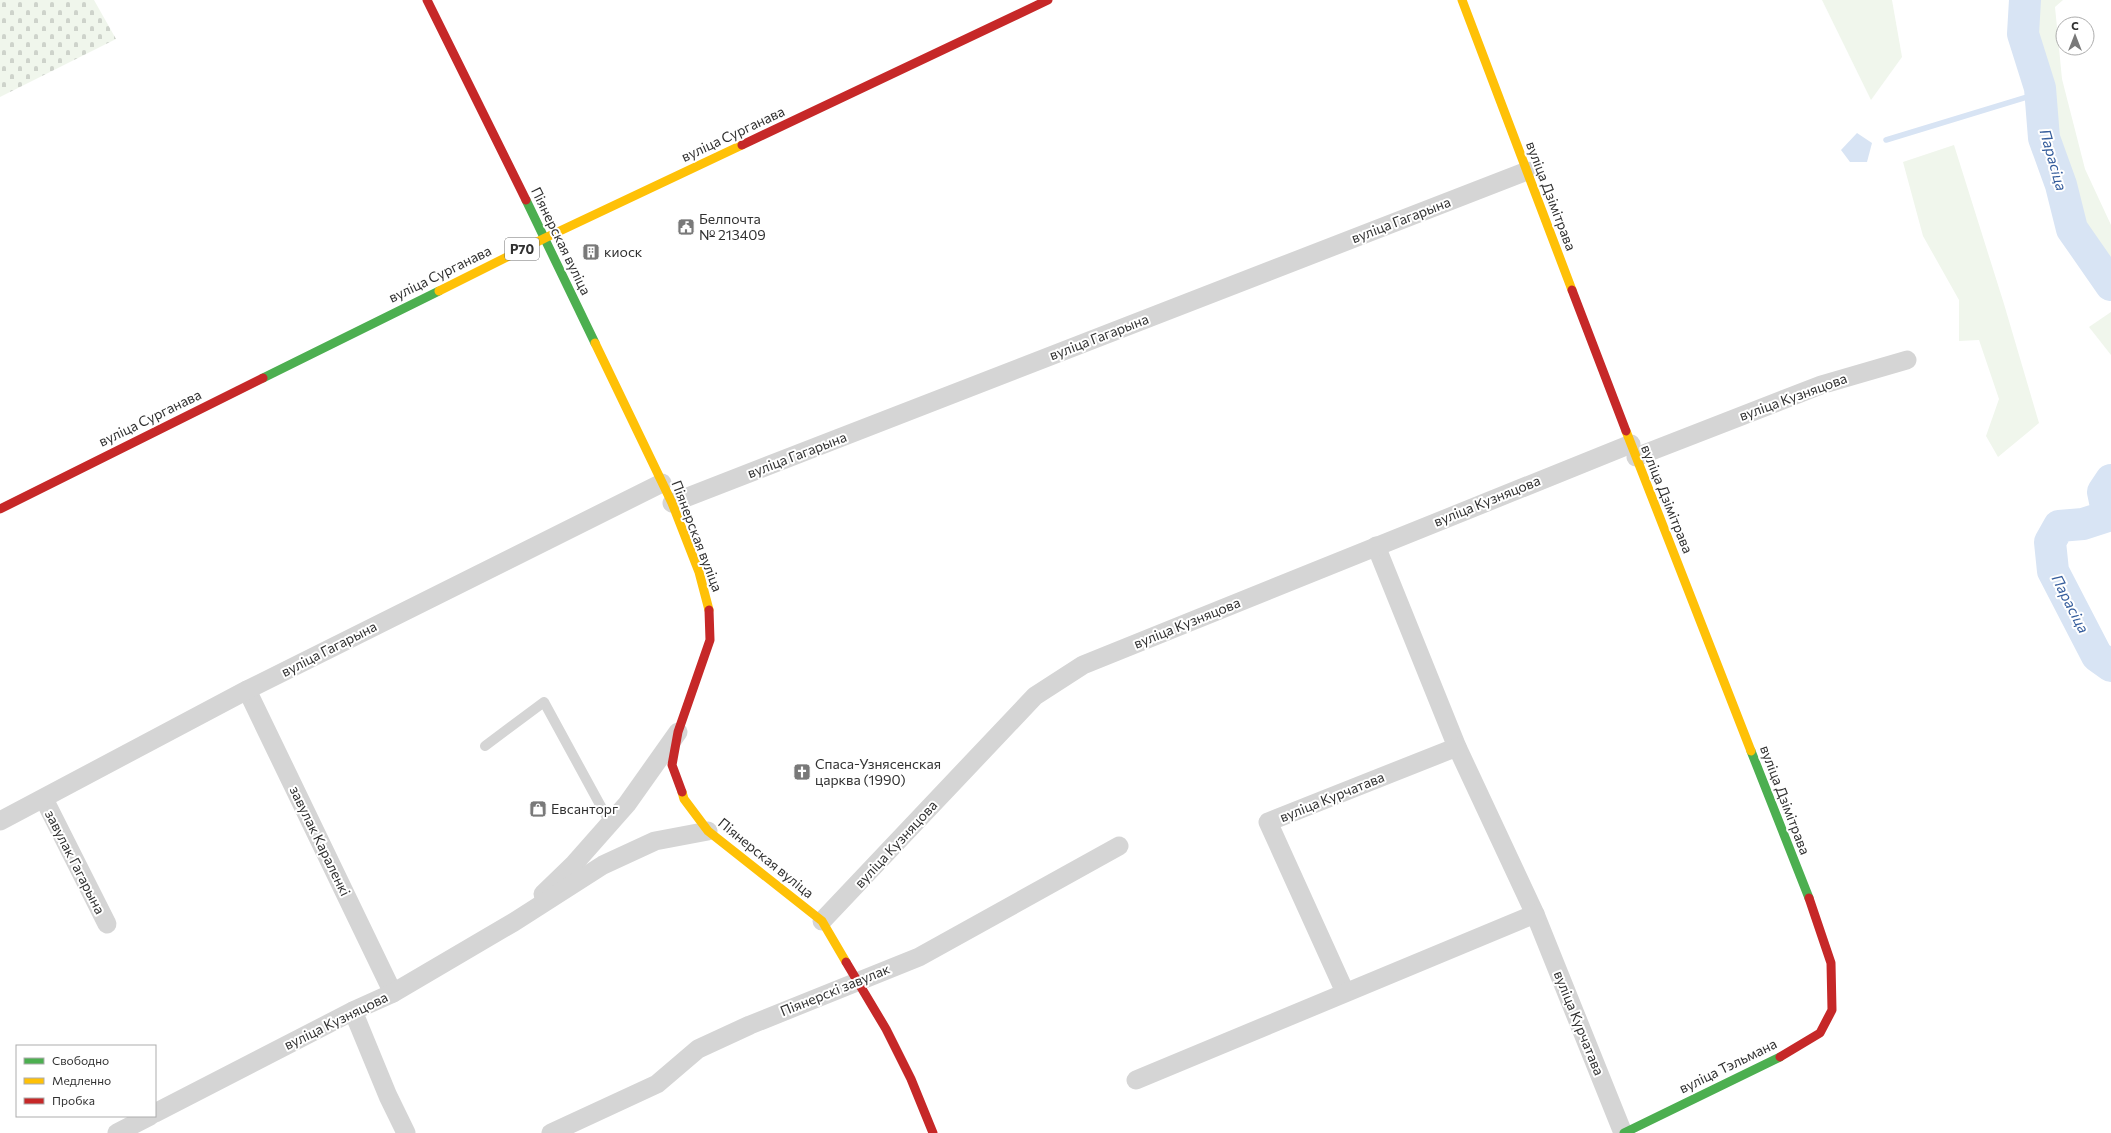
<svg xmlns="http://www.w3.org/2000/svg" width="2111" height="1133" font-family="Commissioner,sans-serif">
<defs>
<pattern id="cemetery-stones" width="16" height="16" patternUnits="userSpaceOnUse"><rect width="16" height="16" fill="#f0f6ec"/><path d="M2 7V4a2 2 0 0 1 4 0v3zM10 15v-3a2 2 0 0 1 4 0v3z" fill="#ced3cb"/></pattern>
</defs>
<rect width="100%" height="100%" fill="#fff"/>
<g fill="#f0f6ec">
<polygon points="1822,0 1892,0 1902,57 1871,100"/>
<polygon points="2031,0 2063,0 2055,7 2062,79 2085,169 2111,225 2111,264 2080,227 2056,142 2047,80 2029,29"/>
<polygon points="1954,145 2004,304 2039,423 1998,457 1986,436 1999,399 1979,340 1959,341 1959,300 1923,236 1903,162"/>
<polygon points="2111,312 2111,355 2089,327"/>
</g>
<polygon fill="url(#cemetery-stones)" points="0,0 94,0 116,39 0,97"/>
<polygon fill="#d8e4f4" points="1857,133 1872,143 1867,162 1850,162 1841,150"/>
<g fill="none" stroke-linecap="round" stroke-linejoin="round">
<polyline stroke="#d8e4f4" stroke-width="5.5" points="1886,140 2040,93"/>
<g stroke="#d8e4f4" stroke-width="32">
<polyline points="2025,0 2023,34 2040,88 2044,138 2061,185 2072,229 2111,285"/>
<polyline points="2111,480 2103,492 2108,516 2083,524 2059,526 2050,542 2053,571 2097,656 2111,666"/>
</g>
<polyline stroke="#d5d5d5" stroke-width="10" points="485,746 544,702 610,823"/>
<g stroke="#d5d5d5" stroke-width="19">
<polyline points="1636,457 1821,385 1907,360"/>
<polyline points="672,503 1527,171"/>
<polyline points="1376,546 1457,747 1535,914 1623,1133"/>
<polyline points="247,690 393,993"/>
<polyline points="44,799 107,924"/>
<polyline points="0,821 247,690 662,483"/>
<polyline points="543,894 574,864 627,804 678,732"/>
<polyline points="822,921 1035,696 1083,665 1631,444"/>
<polyline points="1345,992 1268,822 1457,747"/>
<polyline points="353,1011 388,1096 406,1133"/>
<polyline points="1136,1080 1535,914"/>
<polyline points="155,1113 353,1011 393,993 514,922 603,865 655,841 708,831"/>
<polyline points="117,1133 150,1116"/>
<polyline points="551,1133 657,1084 698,1049 750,1025 919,957 1119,846"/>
</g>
<g stroke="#4caf50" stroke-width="9">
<polyline points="526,200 595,343"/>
<polyline points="263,378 439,291"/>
<polyline points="1751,751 1809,898"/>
<polyline points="1624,1133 1780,1057"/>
</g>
<g stroke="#ffc107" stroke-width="9">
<polyline points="1462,0 1572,290"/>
<polyline points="439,291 545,238 742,145"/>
<polyline points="595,343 672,503 699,572 709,610"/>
<polyline points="1626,431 1751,751"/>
<polyline points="682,792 684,799 708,831 822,921 846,962"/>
</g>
<g stroke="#c62828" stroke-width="9">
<polyline points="427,0 526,200"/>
<polyline points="742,145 1048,0"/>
<polyline points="1572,290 1626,431"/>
<polyline points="0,509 263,378"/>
<polyline points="682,792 672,765 678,732 710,640 709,610"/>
<polyline points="846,962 886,1029 911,1079 933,1133"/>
<polyline points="1780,1057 1820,1033 1832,1010 1831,963 1809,898"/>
</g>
</g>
<defs>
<g id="civic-square" transform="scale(0.9)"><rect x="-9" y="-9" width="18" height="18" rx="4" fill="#797979" stroke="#fff"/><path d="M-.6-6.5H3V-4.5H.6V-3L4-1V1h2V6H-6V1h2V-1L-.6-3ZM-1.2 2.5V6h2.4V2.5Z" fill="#fff"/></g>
<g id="building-square" transform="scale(0.9)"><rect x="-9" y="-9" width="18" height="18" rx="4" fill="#797979" stroke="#fff"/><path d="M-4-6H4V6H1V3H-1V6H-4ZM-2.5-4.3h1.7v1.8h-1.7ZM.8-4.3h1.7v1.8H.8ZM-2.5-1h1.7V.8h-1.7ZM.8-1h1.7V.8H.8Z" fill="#fff"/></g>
<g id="church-square" transform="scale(0.9)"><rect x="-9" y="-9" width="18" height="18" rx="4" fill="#797979" stroke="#fff"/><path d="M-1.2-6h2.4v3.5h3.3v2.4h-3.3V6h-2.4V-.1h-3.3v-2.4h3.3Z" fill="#fff"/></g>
<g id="shop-square" transform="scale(0.9)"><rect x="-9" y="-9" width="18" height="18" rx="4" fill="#797979" stroke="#fff"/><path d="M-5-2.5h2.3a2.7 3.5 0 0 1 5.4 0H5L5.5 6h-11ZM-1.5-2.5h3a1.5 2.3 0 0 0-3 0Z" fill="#fff"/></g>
</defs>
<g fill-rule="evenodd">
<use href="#civic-square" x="686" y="227"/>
<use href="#building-square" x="591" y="252"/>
<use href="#church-square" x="802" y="772"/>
<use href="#shop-square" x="538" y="809"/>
</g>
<g text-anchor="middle" stroke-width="4" stroke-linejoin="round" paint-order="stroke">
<rect fill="#fff" stroke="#6f6f6f" stroke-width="1" x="505" y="238" width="34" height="22" rx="3"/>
<g font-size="13" font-weight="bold" fill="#313131">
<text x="522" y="254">Р70</text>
</g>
<g font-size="14" fill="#313131" stroke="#fff">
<text transform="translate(733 134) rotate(-25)" y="5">вуліца Сурганава</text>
<text transform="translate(1551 196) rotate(69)" y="5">вуліца Дзімітрава</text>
<text transform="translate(1401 220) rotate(-21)" y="5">вуліца Гагарына</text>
<text transform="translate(561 241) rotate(64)" y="5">Піянерская вуліца</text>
<text transform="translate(440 274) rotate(-26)" y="5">вуліца Сурганава</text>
<text transform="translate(1099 337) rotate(-21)" y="5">вуліца Гагарына</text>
<text transform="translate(1793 397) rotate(-20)" y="5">вуліца Кузняцова</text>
<text transform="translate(150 418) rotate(-26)" y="5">вуліца Сурганава</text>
<text transform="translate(797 455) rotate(-21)" y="5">вуліца Гагарына</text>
<text transform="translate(1667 499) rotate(68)" y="5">вуліца Дзімітрава</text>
<text transform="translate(1487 501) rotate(-22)" y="5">вуліца Кузняцова</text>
<text transform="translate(697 536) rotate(69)" y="5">Піянерская вуліца</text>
<text transform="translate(1187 623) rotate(-22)" y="5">вуліца Кузняцова</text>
<text transform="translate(329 649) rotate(-27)" y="5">вуліца Гагарына</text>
<text transform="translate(1332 797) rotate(-22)" y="5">вуліца Курчатава</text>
<text transform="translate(1785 800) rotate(69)" y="5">вуліца Дзімітрава</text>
<text transform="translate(320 841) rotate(64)" y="5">завулак Караленкі</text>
<text transform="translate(896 844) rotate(-47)" y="5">вуліца Кузняцова</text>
<text transform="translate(766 858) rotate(39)" y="5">Піянерская вуліца</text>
<text transform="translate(75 862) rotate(63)" y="5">завулак Гагарына</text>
<text transform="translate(835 990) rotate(-22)" y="5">Піянерскі завулак</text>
<text transform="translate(336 1021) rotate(-26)" y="5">вуліца Кузняцова</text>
<text transform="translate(1579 1023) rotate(68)" y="5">вуліца Курчатава</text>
<text transform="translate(1728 1066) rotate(-26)" y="5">вуліца Тэльмана</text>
</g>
<g font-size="14" fill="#313131" stroke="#fff" text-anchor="start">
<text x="699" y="224">Белпочта<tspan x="699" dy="16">№ 213409</tspan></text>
<text x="604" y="257">киоск</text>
<text x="815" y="769">Спаса-Узнясенская<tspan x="815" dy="16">царква (1990)</tspan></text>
<text x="551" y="814">Евсанторг</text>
</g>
<g font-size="15" font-style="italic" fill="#355d9c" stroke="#fff">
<text transform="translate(2053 160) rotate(74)" y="5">Парасіца</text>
<text transform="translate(2070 604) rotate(63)" y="5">Парасіца</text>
</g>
</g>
<rect x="16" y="1045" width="140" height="72" fill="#ffffff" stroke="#adadad"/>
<rect x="24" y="1058" width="20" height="6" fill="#4caf50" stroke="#adadad"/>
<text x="52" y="1065" font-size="12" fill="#313131">Свободно</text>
<rect x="24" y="1078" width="20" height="6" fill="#ffc107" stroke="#adadad"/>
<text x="52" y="1085" font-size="12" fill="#313131">Медленно</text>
<rect x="24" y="1098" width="20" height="6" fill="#c62828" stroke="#adadad"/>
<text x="52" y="1105" font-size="12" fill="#313131">Пробка</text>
<g transform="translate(2075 36)"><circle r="19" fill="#ffffff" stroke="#adadad"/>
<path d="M0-3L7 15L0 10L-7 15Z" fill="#797979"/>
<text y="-6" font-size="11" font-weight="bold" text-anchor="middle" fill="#313131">С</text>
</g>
</svg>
